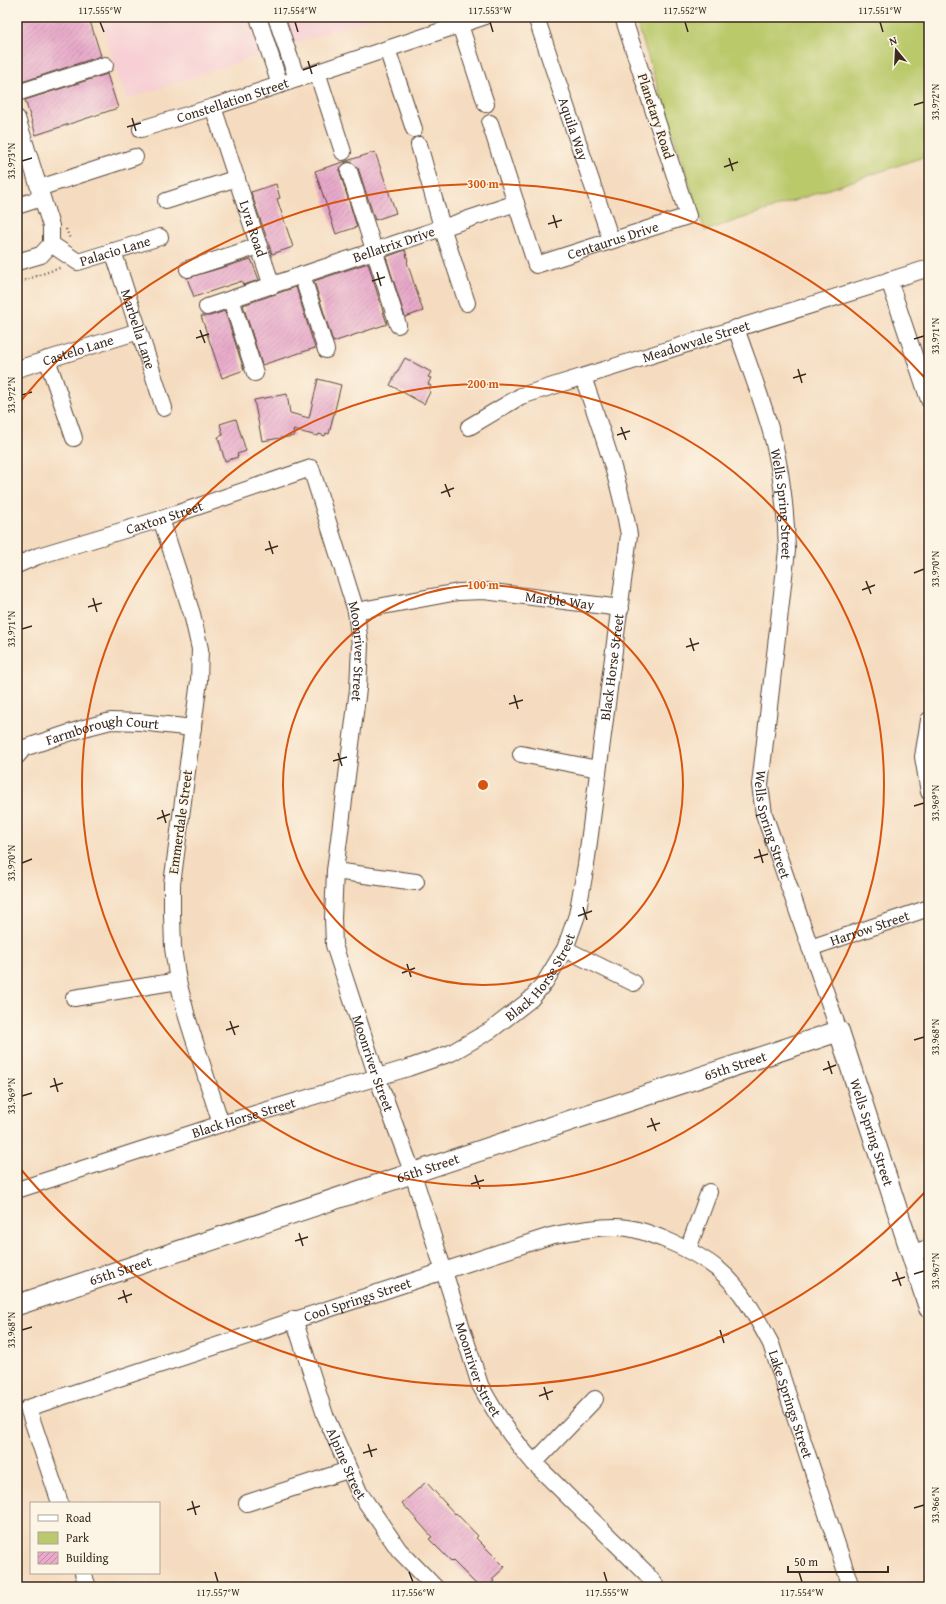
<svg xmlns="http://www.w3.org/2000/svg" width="946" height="1604" font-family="'Gentium Book Plus',serif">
<defs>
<pattern id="building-hatch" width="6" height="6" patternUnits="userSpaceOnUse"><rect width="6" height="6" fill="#e8a9ca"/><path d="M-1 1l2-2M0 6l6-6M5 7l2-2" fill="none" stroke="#bd8aa3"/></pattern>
</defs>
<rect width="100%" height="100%" fill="#fcf5e5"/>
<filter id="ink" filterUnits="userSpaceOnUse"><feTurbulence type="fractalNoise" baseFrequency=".025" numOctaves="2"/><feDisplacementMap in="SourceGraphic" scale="8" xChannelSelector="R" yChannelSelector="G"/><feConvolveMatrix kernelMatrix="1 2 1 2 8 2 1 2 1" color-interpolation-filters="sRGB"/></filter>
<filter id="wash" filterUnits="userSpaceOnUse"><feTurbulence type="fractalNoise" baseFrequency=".012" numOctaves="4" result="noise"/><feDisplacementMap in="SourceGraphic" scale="16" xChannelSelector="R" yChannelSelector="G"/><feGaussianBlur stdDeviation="0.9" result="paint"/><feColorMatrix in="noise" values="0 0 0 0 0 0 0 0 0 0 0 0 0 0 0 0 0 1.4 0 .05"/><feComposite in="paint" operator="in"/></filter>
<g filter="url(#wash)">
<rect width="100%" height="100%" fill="#f5dcc0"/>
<polygon fill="#f7cfd4" points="99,17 376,17 126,99"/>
<polygon fill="#bac96b" stroke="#7a7a44" points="635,17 929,17 929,155 705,231"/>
<g id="blocks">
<g fill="url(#building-hatch)">
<polygon points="17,17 85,17 86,22 90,21 101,56 19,83 17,78"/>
<polygon points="107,74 118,108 36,135 25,100"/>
<polygon points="375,152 396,213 375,220 358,168 351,162 346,162 340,169 340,173 357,227 336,234 315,171"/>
<polygon points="276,184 280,198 277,199 293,247 272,254 251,192"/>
<polygon points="405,250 408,261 407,262 423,311 405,317 386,257"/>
<polygon points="251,259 259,280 243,285 242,281 194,297 187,278"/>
<polygon points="368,263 387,324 333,342 314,281"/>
<polygon points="296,287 315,348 262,365 243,305"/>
<polygon points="225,311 244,370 222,378 201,316 210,316"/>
<polygon points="405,358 431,372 428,377 431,378 428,384 431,386 429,390 430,392 424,404 390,385"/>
<polygon points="318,379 341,385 329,434 326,433 325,436 319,434 318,436 293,430 294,436 262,441 254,400 287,394 290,413 309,418"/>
<polygon points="236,419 246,451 237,454 238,457 225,461 218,437 223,435 220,424"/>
<polygon points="426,1482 455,1514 456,1513 478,1536 476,1538 505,1567 492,1579 494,1581 488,1587 479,1587 453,1561 452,1562 429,1539 432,1537 402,1503"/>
</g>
</g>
</g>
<g filter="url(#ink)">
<use href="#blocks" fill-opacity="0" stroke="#574536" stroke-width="1"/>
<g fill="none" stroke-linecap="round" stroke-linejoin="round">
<g stroke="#574536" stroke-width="18">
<g id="minor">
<polyline points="258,17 280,85"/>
<polyline points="276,17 297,79"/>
<path id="s1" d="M536 17 611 240"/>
<polyline points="460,25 486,104"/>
<polyline points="387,49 414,129"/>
<polyline points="317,72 343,152"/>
<polyline points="17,93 105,65"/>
<path id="s2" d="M213 107 272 286"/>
<polyline points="17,118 51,226 51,244 41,255 17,262"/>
<path id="s3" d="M490 123 536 265 688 216 623 17"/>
<path id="s4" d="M141 129 213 107 483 17"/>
<polyline points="419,145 442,227 467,303"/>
<polyline points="349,171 398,325"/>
<polyline points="39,188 135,157"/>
<polyline points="166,201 237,178"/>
<polyline points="17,206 42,198"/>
<path id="s5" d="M51 244 78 262 160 237"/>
<path id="s6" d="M113 251 164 408"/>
<polyline points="188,269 259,246"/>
<polyline points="302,275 326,350"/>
<polyline points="889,280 929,400"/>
<polyline points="231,299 255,373"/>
<path id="s7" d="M207 307 516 203"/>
<path id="s8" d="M736 328C748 363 762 399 772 435 782 473 786 511 787 550L760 785 764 814 839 1031"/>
<polyline points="47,359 74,438"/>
<path id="s9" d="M17 369 139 331"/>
<path id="s10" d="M469 427 521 396 929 268"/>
<polyline points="161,519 192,614 200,649 199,681 172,884 172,915 173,948 178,981 187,1017 221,1124"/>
<path id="s11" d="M17 565 38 556 161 519 311 468 356 611 360 645 358 689 335 871 333 918 334 945 377 1077 413 1174 480 1385C495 1413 512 1439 534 1463L645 1572 657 1587"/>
<path id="s12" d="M356 611 458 592 484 591 621 608"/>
<polyline points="929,720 923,757 929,792"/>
<polyline points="521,754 598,769"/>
<path id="s13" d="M17 756 24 748 84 728 111 721 140 722 193 728"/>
<polyline points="335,871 416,882"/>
<path id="s14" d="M810 948 929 908"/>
<polyline points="565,949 634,983"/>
<polyline points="74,998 178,981"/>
<path id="s15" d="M17 1190 221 1124 408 1068 451 1053 491 1030 531 999 545 982 565 949 577 915 586 865 629 535C620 481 601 429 583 377"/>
<polyline points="688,1249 709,1192"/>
<polyline points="911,1253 929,1248"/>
<path id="s16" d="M294 1319 325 1415 359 1492 399 1550 435 1587"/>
<polyline points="534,1463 595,1399"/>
<path id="s17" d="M60 1503 28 1408 550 1236C573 1231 594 1227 616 1227 633 1227 651 1234 666 1240 685 1248 703 1257 719 1270 742 1289 757 1318 771 1344L851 1587"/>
<polyline points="247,1503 348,1470"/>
<polyline points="83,1573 88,1587"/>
</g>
</g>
<g stroke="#574536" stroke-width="22">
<g id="tertiary">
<path id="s18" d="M17 1305 839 1031 929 1308"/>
</g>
</g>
<g stroke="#574536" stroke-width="2.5" stroke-dasharray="1 3" stroke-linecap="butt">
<polyline points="66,229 70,239"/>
<polyline points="17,283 62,267"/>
</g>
<use href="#minor" stroke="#fff" stroke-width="16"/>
<use href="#tertiary" stroke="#fff" stroke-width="20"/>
</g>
</g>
<path fill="none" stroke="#3b2a1e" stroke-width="1.5" d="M100 22 104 32M295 22 298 32M490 22 493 32M685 22 688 32M880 22 883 32M308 61 312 74M303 70 317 65M914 105 924 102M132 118 136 131M127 127 141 123M729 158 733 171M22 161 32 158M724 167 738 162M553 215 557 228M548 224 562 220M377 272 381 286M372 281 385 277M200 330 205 343M196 338 209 334M914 339 924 336M798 369 802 383M793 378 806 374M22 395 32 392M621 427 626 440M617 435 630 431M445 484 450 497M441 493 454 488M269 541 273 554M265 550 278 546M914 573 924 569M866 581 871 594M862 590 875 585M93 598 97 612M88 607 102 603M22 629 32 626M690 638 694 651M686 647 699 643M514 695 518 709M509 704 523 700M338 753 342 766M333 761 347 757M914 806 924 803M162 810 166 823M157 819 170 814M759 849 763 863M754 858 768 854M22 863 32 859M583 907 587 920M578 916 592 911M407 964 411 977M402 973 415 968M230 1021 235 1035M226 1030 239 1026M914 1040 924 1037M828 1061 832 1074M823 1070 836 1065M54 1078 58 1092M50 1087 63 1083M22 1096 32 1093M651 1118 656 1131M647 1127 660 1123M475 1175 480 1189M471 1184 484 1180M299 1233 303 1246M295 1241 308 1237M896 1272 901 1286M914 1274 924 1271M892 1281 905 1277M123 1290 127 1303M118 1299 132 1294M22 1330 32 1327M720 1330 724 1343M716 1338 729 1334M544 1387 548 1400M539 1396 553 1391M368 1444 372 1457M363 1453 377 1449M192 1501 196 1515M914 1508 924 1505M187 1510 200 1506M215 1572 218 1582M409 1572 413 1582M604 1572 607 1582M799 1572 802 1582"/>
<g fill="none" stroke="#d7540e" stroke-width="2">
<circle cx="483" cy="785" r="200"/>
<circle cx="483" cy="785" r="401"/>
<path d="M926 1191A601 601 0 0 1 19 1167M19 403A601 601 0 0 1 926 379"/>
</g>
<g text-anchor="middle" stroke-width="3" stroke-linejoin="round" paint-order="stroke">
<g font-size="14" fill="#3b2a1e" stroke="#fcf5e5">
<text dy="5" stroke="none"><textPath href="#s4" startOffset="96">Constellation Street</textPath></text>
<text transform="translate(656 116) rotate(72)" y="5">Planetary Road</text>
<text dy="5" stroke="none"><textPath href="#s1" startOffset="118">Aquila Way</textPath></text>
<text dy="5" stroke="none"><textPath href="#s2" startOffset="128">Lyra Road</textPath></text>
<text dy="5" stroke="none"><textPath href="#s3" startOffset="230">Centaurus Drive</textPath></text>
<text dy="5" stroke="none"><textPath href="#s7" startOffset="197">Bellatrix Drive</textPath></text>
<text dy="5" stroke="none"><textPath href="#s5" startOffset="71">Palacio Lane</textPath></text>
<text dy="5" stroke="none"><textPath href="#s6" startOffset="82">Marbella Lane</textPath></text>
<text dy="5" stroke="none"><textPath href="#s10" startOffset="244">Meadowvale Street</textPath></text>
<text dy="5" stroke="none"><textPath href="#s9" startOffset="64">Castelo Lane</textPath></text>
<text dy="5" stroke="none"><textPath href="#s8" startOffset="183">Wells Spring Street</textPath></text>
<text dy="5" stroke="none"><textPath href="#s11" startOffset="155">Caxton Street</textPath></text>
<text dy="5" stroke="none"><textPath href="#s12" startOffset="206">Marble Way</textPath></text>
<text dy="5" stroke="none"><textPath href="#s11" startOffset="500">Moonriver Street</textPath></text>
<text dy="5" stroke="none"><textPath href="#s15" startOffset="899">Black Horse Street</textPath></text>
<text dy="5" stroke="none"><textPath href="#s13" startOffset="92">Farmborough Court</textPath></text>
<text transform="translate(180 822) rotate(-82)" y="5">Emmerdale Street</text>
<text dy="5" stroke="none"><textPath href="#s8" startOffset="507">Wells Spring Street</textPath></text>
<text dy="5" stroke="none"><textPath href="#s14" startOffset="63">Harrow Street</textPath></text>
<text dy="5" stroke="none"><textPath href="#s15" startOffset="575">Black Horse Street</textPath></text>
<text dy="5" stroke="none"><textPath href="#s11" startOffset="920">Moonriver Street</textPath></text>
<text dy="5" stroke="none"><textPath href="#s18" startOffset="757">65th Street</textPath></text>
<text dy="5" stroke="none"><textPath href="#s15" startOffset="238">Black Horse Street</textPath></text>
<text dy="5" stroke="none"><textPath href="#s18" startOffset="973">Wells Spring Street</textPath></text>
<text dy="5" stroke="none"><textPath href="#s18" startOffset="433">65th Street</textPath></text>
<text dy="5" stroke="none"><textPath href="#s18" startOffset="109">65th Street</textPath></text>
<text dy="5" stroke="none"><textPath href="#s17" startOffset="447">Cool Springs Street</textPath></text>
<text dy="5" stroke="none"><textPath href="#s11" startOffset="1244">Moonriver Street</textPath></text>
<text dy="5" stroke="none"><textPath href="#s17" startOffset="984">Lake Springs Street</textPath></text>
<text dy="5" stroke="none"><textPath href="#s16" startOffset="154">Alpine Street</textPath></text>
</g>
</g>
<circle cx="483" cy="785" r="6" fill="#d7540e" stroke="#fcf5e5" stroke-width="2"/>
<g font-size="12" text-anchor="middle" font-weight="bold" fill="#d7540e" stroke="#fcf5e5" stroke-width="3" stroke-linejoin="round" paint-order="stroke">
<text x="483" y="188">300 m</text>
<text x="483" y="388">200 m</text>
<text x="483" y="589">100 m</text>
</g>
<rect width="946" height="1604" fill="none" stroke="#fcf5e5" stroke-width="44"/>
<rect x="30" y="1502" width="130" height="72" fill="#fcf5e5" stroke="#afa495"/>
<rect x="38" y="1515" width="20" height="6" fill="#ffffff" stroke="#afa495"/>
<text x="66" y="1522" font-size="12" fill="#3b2a1e">Road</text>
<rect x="38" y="1532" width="20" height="12" fill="#bac96b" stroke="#afa495"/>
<text x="66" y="1542" font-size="12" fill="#3b2a1e">Park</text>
<rect x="38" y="1552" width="20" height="12" fill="url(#building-hatch)" stroke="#afa495"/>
<text x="66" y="1562" font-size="12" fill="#3b2a1e">Building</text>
<g transform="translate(896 50) rotate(342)" stroke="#fcf5e5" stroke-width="3" paint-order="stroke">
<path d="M0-3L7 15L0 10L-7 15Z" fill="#3b2a1e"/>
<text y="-6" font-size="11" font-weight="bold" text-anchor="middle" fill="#3b2a1e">N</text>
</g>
<path d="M788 1566v6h100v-6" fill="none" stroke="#3b2a1e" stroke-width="2"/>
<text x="794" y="1566" font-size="12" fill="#3b2a1e" stroke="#fcf5e5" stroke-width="3" paint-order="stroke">50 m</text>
<rect x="22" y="22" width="902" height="1560" fill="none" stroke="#3b2a1e" stroke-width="1.5"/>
<g font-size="10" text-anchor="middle" fill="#3b2a1e">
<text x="100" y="14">117.555°W</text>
<text x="295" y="14">117.554°W</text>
<text x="490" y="14">117.553°W</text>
<text x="685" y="14">117.552°W</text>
<text x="880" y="14">117.551°W</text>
<text transform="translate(935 102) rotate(-90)" y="4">33.972°N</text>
<text transform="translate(11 161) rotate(-90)" y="4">33.973°N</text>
<text transform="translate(935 336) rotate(-90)" y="4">33.971°N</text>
<text transform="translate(11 395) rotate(-90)" y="4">33.972°N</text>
<text transform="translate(935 569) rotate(-90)" y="4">33.970°N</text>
<text transform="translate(11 629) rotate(-90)" y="4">33.971°N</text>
<text transform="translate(935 803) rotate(-90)" y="4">33.969°N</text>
<text transform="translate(11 863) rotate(-90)" y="4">33.970°N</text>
<text transform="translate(935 1037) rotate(-90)" y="4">33.968°N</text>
<text transform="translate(11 1096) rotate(-90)" y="4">33.969°N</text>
<text transform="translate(935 1271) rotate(-90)" y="4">33.967°N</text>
<text transform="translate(11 1330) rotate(-90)" y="4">33.968°N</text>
<text transform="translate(935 1505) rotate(-90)" y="4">33.966°N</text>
<text x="218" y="1596">117.557°W</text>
<text x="413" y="1596">117.556°W</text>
<text x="607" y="1596">117.555°W</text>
<text x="802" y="1596">117.554°W</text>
</g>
</svg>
